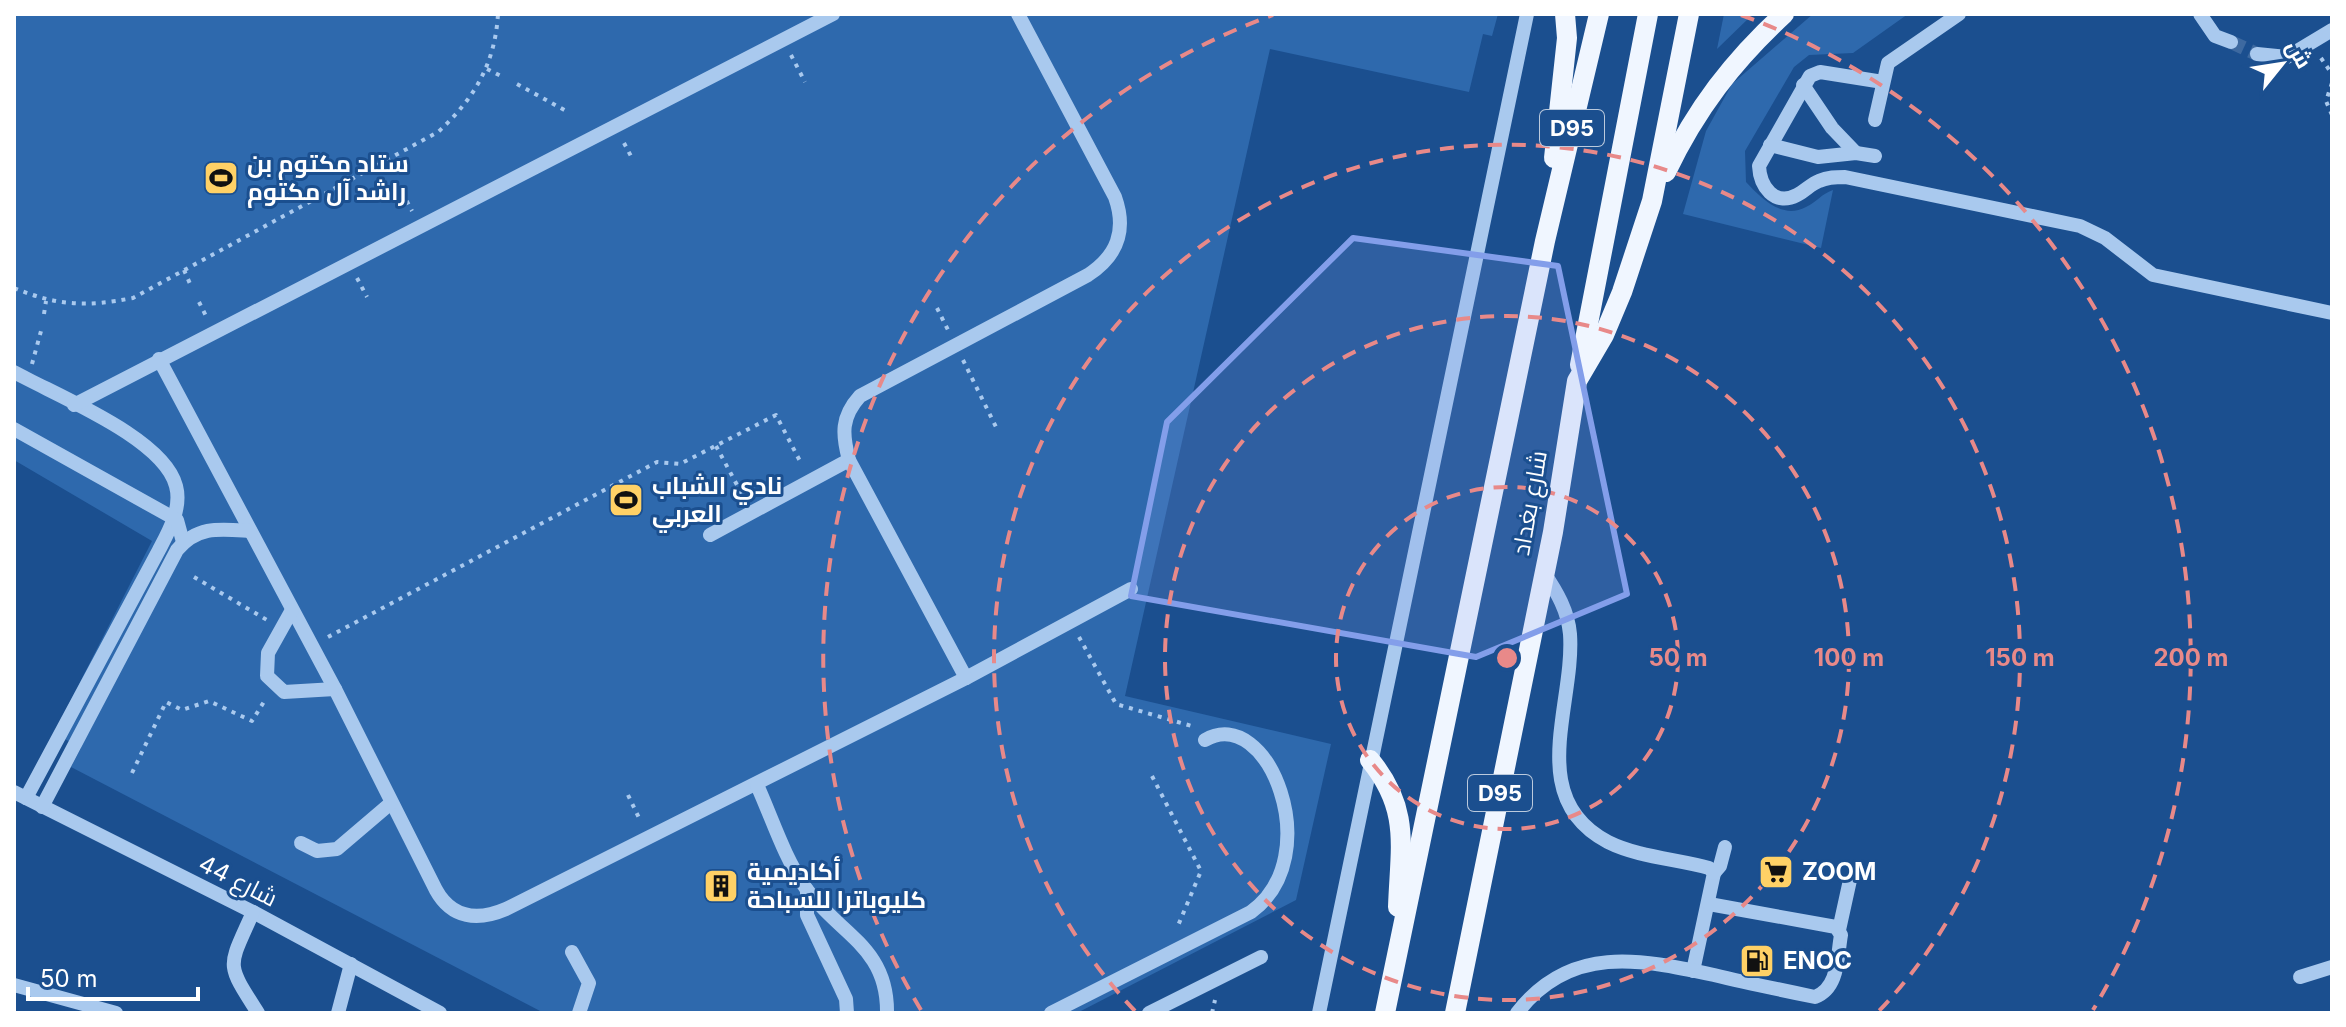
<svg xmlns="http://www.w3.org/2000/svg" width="2346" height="1027" font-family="Inter,Cairo,sans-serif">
<rect width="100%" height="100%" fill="#1b4f8f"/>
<g fill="#2e69ad">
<polygon points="14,14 1498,14 1492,36 1483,34 1469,92 1270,49 1125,696 1331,744 1296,900 1077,1013 544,1013 71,767 81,748 54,733 152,541 14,460"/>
<polygon points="1724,14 1753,14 1717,49"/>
<path d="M1813 14H1908L1853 53 1809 55 1794 67 1745 151 1746 182C1761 198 1782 220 1806 207 1817 202 1821 194 1833 190L1821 248 1683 214 1706 131 1732 84Z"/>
</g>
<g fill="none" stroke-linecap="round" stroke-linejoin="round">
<polyline stroke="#3d69a0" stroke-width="14" stroke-dasharray="14 7" stroke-linecap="butt" points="2231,42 2257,54"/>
<g stroke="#a9c9ee" stroke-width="4" stroke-dasharray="4 6" stroke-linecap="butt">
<polyline points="791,55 805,82"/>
<polyline points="2321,58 2332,74"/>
<polyline points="487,69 501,76"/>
<polyline points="2332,83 2326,101 2332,115"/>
<polyline points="517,84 568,112"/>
<polyline points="624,143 632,158"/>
<polyline points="386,161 394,176"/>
<polyline points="402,192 412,211"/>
<polyline points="184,270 191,286"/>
<polyline points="357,278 367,297"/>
<path d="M14 288C58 306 86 307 133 298L438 132C474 99 495 64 498 14"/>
<polyline points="199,302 207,318"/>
<polyline points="937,308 948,330"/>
<polyline points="44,314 46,301"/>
<polyline points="963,360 998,431"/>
<polyline points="32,364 41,331"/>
<polyline points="716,446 743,496"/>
<polyline points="194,577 267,620"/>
<polyline points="328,637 657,462 680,464 776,415 802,465"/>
<polyline points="1079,637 1116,704 1195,727"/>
<polyline points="132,773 166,702 182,710 209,701 252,721 265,700"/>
<polyline points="1152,776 1201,871 1177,928"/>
<polyline points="628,795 641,822"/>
<polyline points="1212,1013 1215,1000"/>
</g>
<g stroke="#a9c9ee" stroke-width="14">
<polyline points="2200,14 2215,36 2231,42"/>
<polyline points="2257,54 2287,57 2332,30"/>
<path d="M1883 82 1820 72 1810 76 1759 166C1760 186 1774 207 1797 195 1805 191 1811 184 1819 181 1828 177 1836 177 1845 177L2080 226 2105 238 2153 275 2332 313"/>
<polyline points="1803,85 1832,128 1856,153"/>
<polyline points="1875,120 1888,63 1959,14"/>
<polyline points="1770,145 1818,157 1856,153 1875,156"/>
<path d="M159 359 335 689 436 890C452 919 478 921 506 909L966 678 1131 589"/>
<path d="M14 372C57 396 164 438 176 486 182 508 169 531 159 550L26 798"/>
<polyline points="74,405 833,14"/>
<polyline points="14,429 177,520 183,542"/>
<polyline points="710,535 849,460"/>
<path d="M1544 573C1557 592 1568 611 1570 634 1575 705 1524 798 1608 842 1638 857 1676 859 1709 868L1714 873 1693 971"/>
<polyline points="292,610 268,653 267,676 284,692 335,689"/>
<path d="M966 678 849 460C842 434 841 417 860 396L1088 275C1117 256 1127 231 1115 197L1018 14"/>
<path d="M757 785C772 818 784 857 805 887 838 934 888 946 887 1013"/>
<polyline points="14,792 253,912 440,1013"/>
<path d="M42 807 177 550C198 525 221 529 250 531"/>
<polyline points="301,843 317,851 337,849 391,803"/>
<polyline points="1714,873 1720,866 1725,847"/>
<polyline points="807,890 807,915 846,999 847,1013"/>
<path d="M253 912C228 969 225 961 258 1013"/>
<polyline points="1839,930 1850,880"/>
<polyline points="572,952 589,983 579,1013"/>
<polyline points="2300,977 2332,967"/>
<polyline points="14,985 116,1013"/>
<polyline points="338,1013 351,964"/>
<path d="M1051 1013 1251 912C1328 857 1268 703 1205 740"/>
<polyline points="1149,1013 1261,957"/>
<polyline points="1319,1013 1527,14"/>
<path d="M1517 1013C1570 944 1640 959 1714 975 1747 983 1781 990 1815 997 1839 988 1837 957 1841 935L1836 927 1709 904"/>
</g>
<g stroke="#f0f6ff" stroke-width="20">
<polyline points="1554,158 1567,38 1565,14"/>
<path d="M1666 172C1696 109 1733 61 1784 14"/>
<polyline points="1580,365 1648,14"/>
<path d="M1370 760C1411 810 1400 847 1398 907"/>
<polyline points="1385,1013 1545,241 1599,14"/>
<polyline points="1455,1013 1553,532 1577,381 1604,335 1622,292 1652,201 1689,14"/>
</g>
</g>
<path fill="#839eea" fill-opacity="0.2" stroke="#839eea" stroke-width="6" stroke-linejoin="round" d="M1353 238 1558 266 1627 594 1476 657 1131 596 1167 422Z"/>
<g fill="none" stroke="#e88989" stroke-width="4" stroke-dasharray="14 10">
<circle cx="1507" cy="658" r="171"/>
<circle cx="1507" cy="658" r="342"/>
<path d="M1135 1011A513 513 0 1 1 1879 1011"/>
<path d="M921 1010A684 684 0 0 1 1273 15M1741 15A684 684 0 0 1 2093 1010"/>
</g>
<defs>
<g id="stadium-square" transform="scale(1.8)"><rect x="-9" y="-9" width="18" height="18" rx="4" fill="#ffd166" stroke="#1b4f8f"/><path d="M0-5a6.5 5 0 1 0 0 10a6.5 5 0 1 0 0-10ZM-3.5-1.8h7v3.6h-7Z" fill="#111"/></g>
<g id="supermarket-square" transform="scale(1.8)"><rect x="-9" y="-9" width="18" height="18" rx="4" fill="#ffd166" stroke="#1b4f8f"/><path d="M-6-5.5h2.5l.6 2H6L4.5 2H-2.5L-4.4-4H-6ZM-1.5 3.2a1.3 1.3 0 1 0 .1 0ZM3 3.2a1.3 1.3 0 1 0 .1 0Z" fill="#111"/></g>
<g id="building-square" transform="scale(1.8)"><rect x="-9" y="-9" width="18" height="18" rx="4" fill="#ffd166" stroke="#1b4f8f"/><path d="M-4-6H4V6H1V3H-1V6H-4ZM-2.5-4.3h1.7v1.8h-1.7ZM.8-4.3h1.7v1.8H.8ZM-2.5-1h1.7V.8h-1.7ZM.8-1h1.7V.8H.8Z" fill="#111"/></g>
<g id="fuel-square" transform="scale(1.8)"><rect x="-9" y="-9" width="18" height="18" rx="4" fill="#ffd166" stroke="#1b4f8f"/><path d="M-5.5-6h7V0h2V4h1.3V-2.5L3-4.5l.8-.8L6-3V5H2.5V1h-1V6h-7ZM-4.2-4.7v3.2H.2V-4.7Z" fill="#111"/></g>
</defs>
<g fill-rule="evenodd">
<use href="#stadium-square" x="221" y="178"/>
<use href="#stadium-square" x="626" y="500"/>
<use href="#supermarket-square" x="1776" y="872"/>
<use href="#building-square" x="721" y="886"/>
<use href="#fuel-square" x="1757" y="961"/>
</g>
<g text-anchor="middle" stroke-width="6" stroke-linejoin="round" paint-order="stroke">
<g fill="#1b4f8f" stroke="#bbcadd" stroke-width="2">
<rect x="1540" y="110" width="64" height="36" rx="6"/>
<rect x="1468" y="775" width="64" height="36" rx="6"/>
</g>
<g font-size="22" font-weight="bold" fill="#fff">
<text x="1572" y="136">D95</text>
<text x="1500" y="801">D95</text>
</g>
<g font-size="24" font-weight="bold" fill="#fff" stroke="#1b4f8f" text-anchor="start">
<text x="247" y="172">ستاد مكتوم بن<tspan x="247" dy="28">راشد آل مكتوم</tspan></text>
<text x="652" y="494">نادي الشباب<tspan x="652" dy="28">العربي</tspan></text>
<text x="747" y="880">أكاديمية<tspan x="747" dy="28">كليوباترا للسباحة</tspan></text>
<text x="1802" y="880">ZOOM</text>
<text x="1783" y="969">ENOC</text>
</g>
<g font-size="24" fill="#fff" stroke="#1b4f8f">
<text transform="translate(1530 503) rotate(-80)" y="8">شارع بغداد</text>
<text transform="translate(238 881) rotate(27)" y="8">شارع 44</text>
</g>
</g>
<circle cx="1507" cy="658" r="12" fill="#e88989" stroke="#1b4f8f" stroke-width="4"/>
<g font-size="24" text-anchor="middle" font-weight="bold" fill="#e88989" stroke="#1b4f8f" stroke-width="6" stroke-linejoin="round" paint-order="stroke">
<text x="1678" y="666">50 m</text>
<text x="1849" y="666">100 m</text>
<text x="2020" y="666">150 m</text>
<text x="2191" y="666">200 m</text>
</g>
<rect width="2346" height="1027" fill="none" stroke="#ffffff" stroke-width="32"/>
<g transform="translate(2282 64) rotate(60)" stroke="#1b4f8f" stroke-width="6" paint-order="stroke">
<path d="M0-6L14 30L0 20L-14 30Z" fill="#ffffff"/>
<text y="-12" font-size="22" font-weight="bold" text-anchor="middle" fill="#ffffff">ش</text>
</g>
<path d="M28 987v12h170v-12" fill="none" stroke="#ffffff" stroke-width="4"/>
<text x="40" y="987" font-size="24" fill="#ffffff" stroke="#1b4f8f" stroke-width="6" paint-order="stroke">50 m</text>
</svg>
